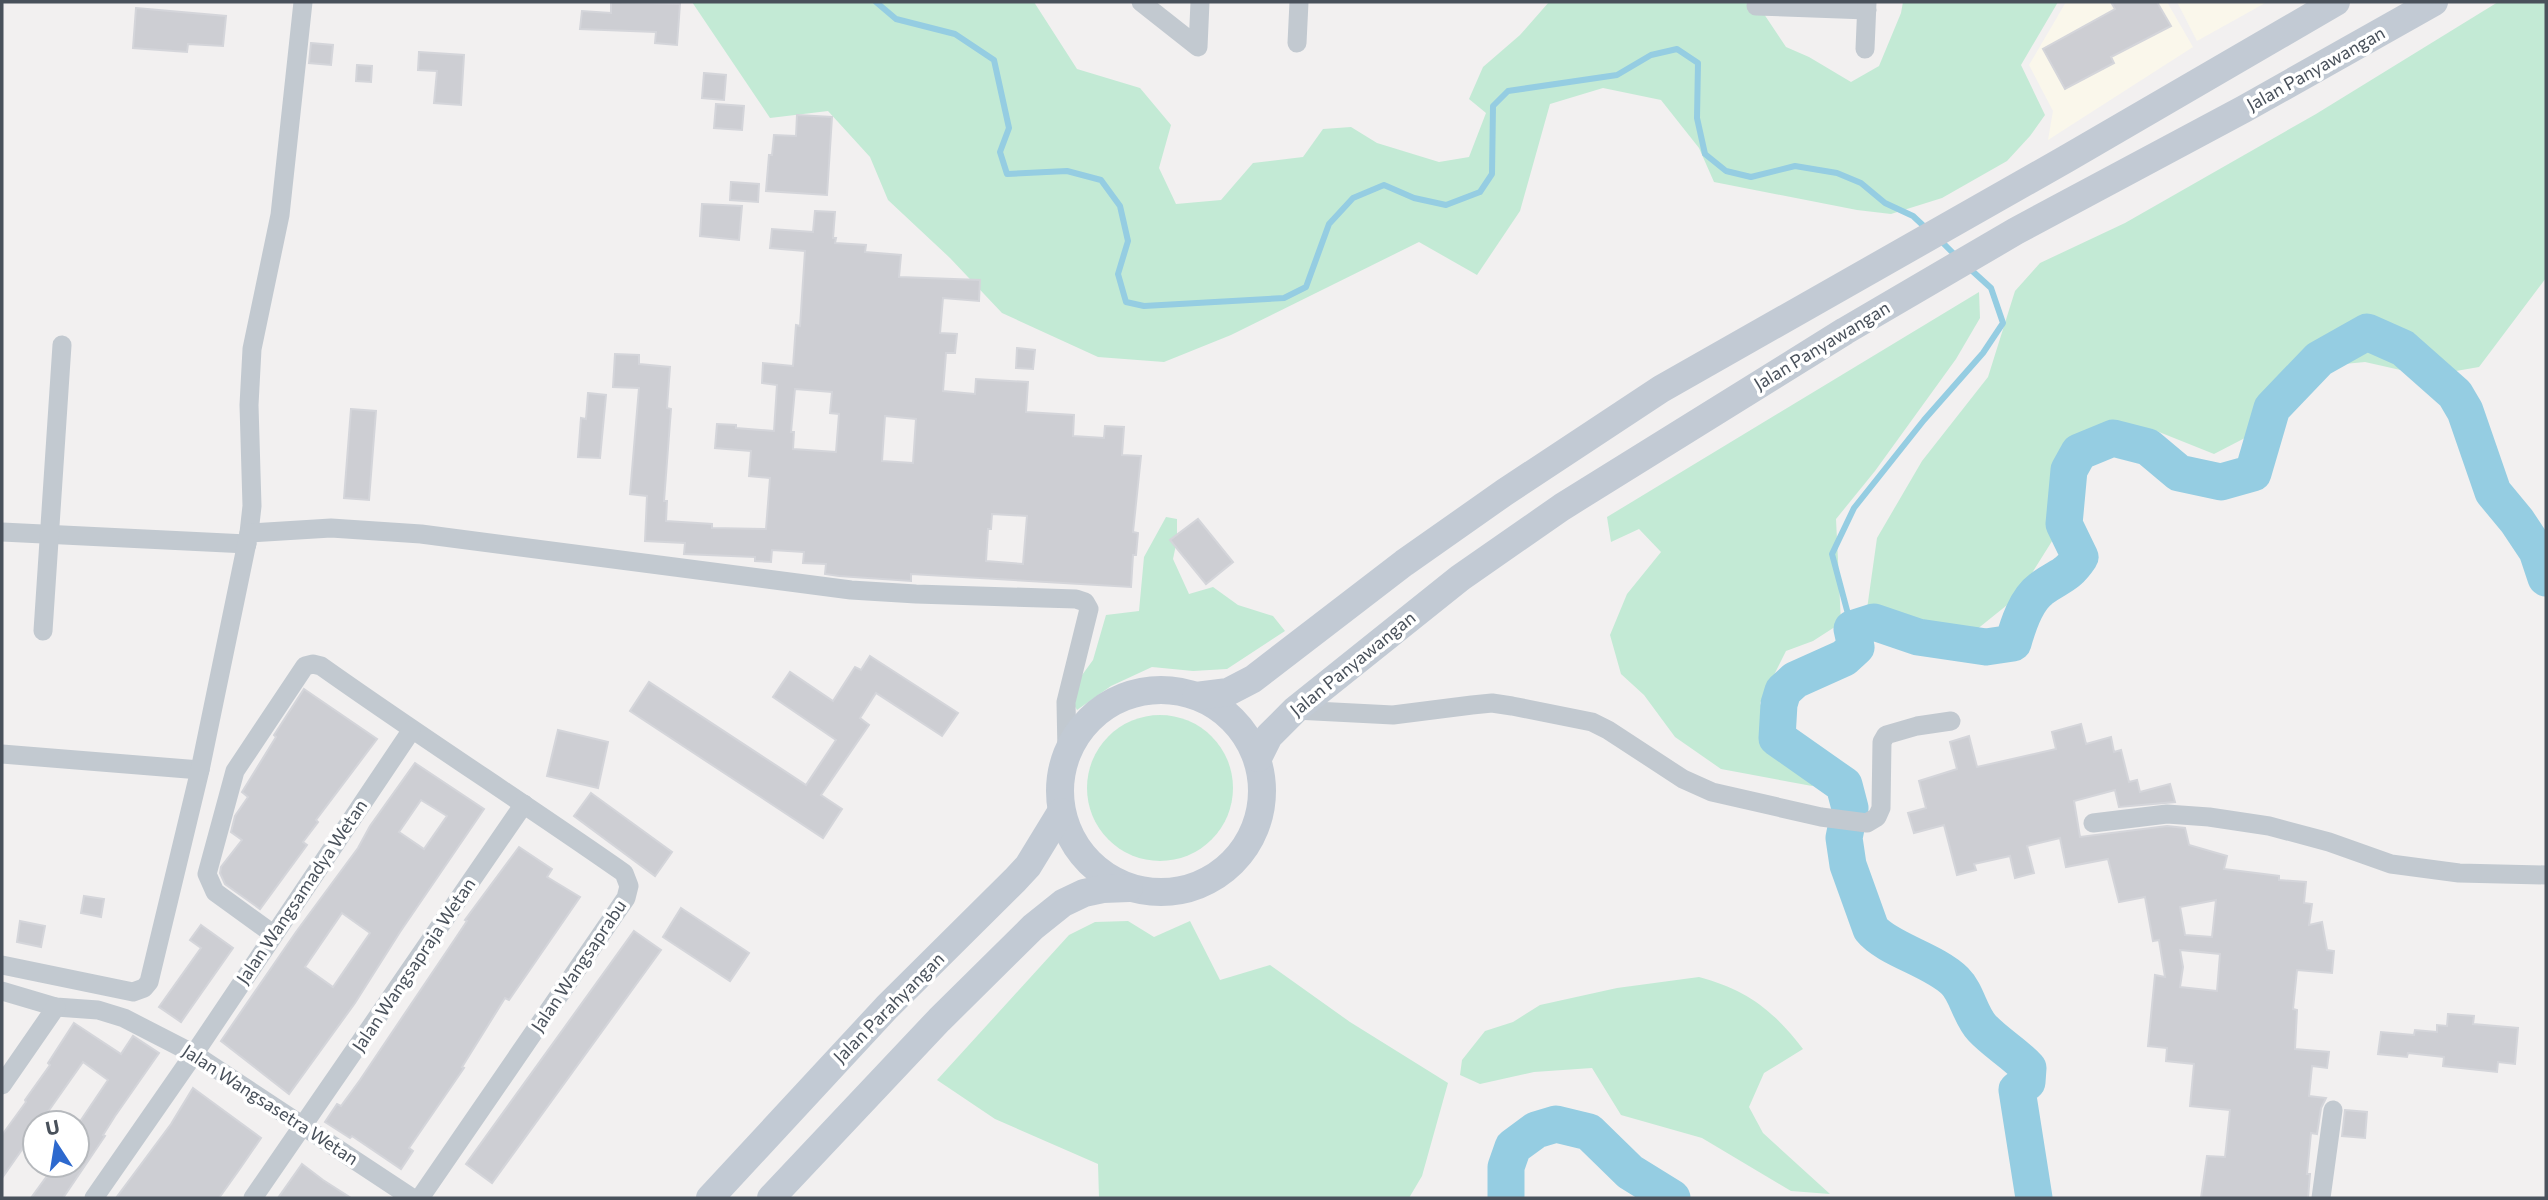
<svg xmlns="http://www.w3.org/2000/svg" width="2548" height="1200" font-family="Commissioner,sans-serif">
<rect width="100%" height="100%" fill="#f2f0f0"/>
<g fill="#faf7eb">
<polygon points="2066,2 2167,2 2193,47 2048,140 2053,111 2029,65"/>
<polygon points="2177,2 2267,2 2197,41"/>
</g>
<g fill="#c3ead5">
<polygon points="692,2 1034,2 1077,69 1140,88 1171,125 1159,168 1176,204 1221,200 1253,163 1303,157 1323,129 1351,127 1377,143 1439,162 1469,157 1486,113 1469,99 1483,67 1520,35 1549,2 1756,2 1786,47 1809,57 1851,82 1879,66 1901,13 1903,2 2058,2 2021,65 2045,115 2030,136 2007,161 1942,198 1891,214 1857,210 1714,182 1699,148 1661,100 1603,88 1550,104 1520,211 1477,275 1419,242 1231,335 1164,362 1098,357 1002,313 950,258 888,200 870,157 828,111 770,118"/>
<polygon points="2498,2 2546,2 2546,278 2479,367 2427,376 2365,362 2314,367 2270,425 2214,454 2154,430 2092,427 2070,470 2059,530 2017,597 1950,651 1867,609 1877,538 1922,461 1988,377 2015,291 2040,263 2125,223 2316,114"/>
<polygon points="1979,292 1980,318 1956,359 1875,471 1836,519 1841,623 1813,641 1786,651 1760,703 1780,751 1820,780 1812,786 1721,769 1675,737 1644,695 1621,674 1610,635 1627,594 1661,552 1639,529 1611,542 1607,517"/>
<polygon points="1166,517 1177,519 1177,540 1173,559 1189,594 1213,587 1238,605 1273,616 1285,631 1227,669 1193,671 1152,667 1111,686 1077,710 1072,701 1077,682 1093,660 1106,615 1139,611 1144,557"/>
<circle cx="1160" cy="788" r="73"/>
<polygon points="1128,921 1154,937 1190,921 1220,980 1270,965 1350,1022 1448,1083 1422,1176 1409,1198 1099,1198 1098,1164 995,1119 937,1080 1069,935 1095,922"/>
<path d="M1699 977C1747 990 1773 1010 1803 1049L1764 1073 1749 1107 1763 1133 1830 1194 1791 1191 1702 1138 1621 1115 1592 1068 1534 1072 1480 1084 1460 1075 1462 1060 1485 1031 1513 1022 1540 1005 1617 988Z"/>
</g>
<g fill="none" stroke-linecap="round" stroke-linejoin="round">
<g stroke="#95cde2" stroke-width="6">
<polyline points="876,2 896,19 955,34 994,60 1009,128 1000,152 1007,174 1067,171 1101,180 1120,206 1128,241 1118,274 1126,302 1144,306 1284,298 1306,287 1329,224 1353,198 1384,185 1414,198 1446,205 1480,192 1492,174 1493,106 1508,91 1617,75 1651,55 1677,49 1698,63 1697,118 1705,154 1726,171 1751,177 1795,166 1837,173 1861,183 1885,203 1913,216 1928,230"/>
<polyline points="1939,239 1956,256"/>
<polyline points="1852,629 1832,554 1854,508 1924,420 1983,353 2003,323 1991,288 1969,268"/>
</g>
<g stroke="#95cde2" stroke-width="37">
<polyline points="1506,1198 1506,1167 1513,1147 1536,1130 1556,1124 1589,1132 1630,1172 1672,1198"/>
<path d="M2034 1198 2017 1090 2027 1082 2028 1068C2014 1053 1996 1043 1982 1028 1970 1015 1967 993 1955 981 1934 960 1887 949 1871 929L1848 865 1844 838 1850 808 1844 785 1777 738 1779 704 1783 691 1795 680 1844 658 1856 647 1852 629 1874 622 1918 637 1986 647 2013 643C2018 625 2026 600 2041 589 2059 575 2066 578 2080 557L2064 524 2069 470 2079 452 2113 438 2148 447 2179 473 2221 482 2253 473 2272 408 2319 359 2367 332 2403 348 2455 394 2465 411 2493 492 2517 521 2537 551 2546 578"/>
</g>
</g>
<g fill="#cdced3" stroke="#d4d5da" stroke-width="2" fill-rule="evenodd">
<polygon points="611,2 680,4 677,45 655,43 656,32 580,29 582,11 611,13"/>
<polygon points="2111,2 2157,2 2171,26 2111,57 2114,63 2065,89 2043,49 2115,9"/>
<polygon points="136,8 226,16 223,46 188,44 187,52 133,48"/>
<polygon points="311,43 333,45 331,65 309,63"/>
<polygon points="419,52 464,55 461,105 434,103 437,71 418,70"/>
<polygon points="357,65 372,66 371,82 356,81"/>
<polygon points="704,73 726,75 724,100 702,98"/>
<polygon points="716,104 744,106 742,130 714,128"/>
<polygon points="797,115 832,117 827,195 766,191 769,155 772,155 774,135 796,136"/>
<polygon points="731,182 759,184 758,202 730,200"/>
<polygon points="702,204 742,206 739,240 700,236"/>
<path d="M815 211 835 212 833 238H836L835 243 866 245 865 252 901 255 899 277 980 280 979 301 943 298 940 333 957 334 955 353H946L943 391 975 394 976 379 1028 382 1026 412 1074 415 1073 436 1104 438 1105 426 1124 427 1122 455 1141 456 1133 532 1138 533 1136 555H1133L1131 587 911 574V581L839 576 825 574 826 564 803 563 804 552 772 550 771 562 755 561V557L684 554 685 543 645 541 647 496 630 494 639 388 613 387 615 354 639 355V364L670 367 667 408 671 409 664 501H667L666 521 712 524V528L766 529 770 478 749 476 751 451 715 448 717 424 736 425V428L774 431 777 385 762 383 763 363 793 366 796 325 800 326 805 251 770 248 772 229 813 232ZM795 389 832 392 830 413 839 414 836 452 793 449 794 432H791ZM885 416 916 419 913 463 882 461ZM992 514 1027 516 1023 564 986 561 988 529H991Z"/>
<polygon points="1017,348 1035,350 1033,369 1016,368"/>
<polygon points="588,393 606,395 600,458 578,457 581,418 586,419"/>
<polygon points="351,409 376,411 369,500 344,498"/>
<polygon points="1198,519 1233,562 1206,584 1170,540"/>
<polygon points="870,656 958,713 942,736 876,693 860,718 869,725 821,795 842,809 823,838 630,711 649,682 806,785 836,740 773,697 790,672 833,701 855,667 861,670"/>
<polygon points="304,689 377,739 316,820 318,822 303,842 307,845 260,909 225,884 220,873 221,867 242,840 231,832 235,816 248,797 242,792 276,737 274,735"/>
<path d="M2081 724 2086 744 2111 737 2114 752 2121 750 2129 782 2137 780 2140 792 2170 784 2175 802 2119 807 2115 790 2074 801 2080 837 2167 826 2185 828 2189 845 2227 856 2224 869 2279 876V880L2306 882 2304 903 2312 904 2309 925 2322 922 2327 950 2334 951 2332 973 2297 970 2293 1009 2297 1010 2295 1049 2329 1052 2327 1068 2312 1066 2309 1096 2326 1098 2321 1108 2317 1134 2311 1133 2307 1174H2310L2308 1198H2201L2207 1156 2225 1157 2230 1110 2190 1106 2194 1064 2166 1061 2167 1048 2148 1046 2155 975 2165 977 2159 940 2153 941 2145 897 2119 902 2108 859 2066 867 2060 838 2027 846 2034 873 2015 878 2010 856 1974 864 1976 870 1957 875 1944 825 1914 833 1908 813 1926 808 1919 781 1957 769 1950 742 1969 736 1977 767 2056 749 2052 732ZM2216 900 2212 937 2185 935 2180 907ZM2180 950 2220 954 2217 991 2180 987 2183 967Z"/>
<polygon points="558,730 608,742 598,788 547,776"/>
<path d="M415 763 484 809 400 932 355 1003 289 1094 221 1041 296 932 358 848 370 826ZM421 800 447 816 424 849 399 832ZM342 913 370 933 333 987 305 967Z"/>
<polygon points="591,793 672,852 655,876 574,816"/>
<polygon points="519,847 552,869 547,877 580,897 509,1000 505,998 462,1067 464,1068 409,1148 413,1151 401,1169 352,1136 350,1138 325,1122 337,1104 341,1106 360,1080 455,939 467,921 465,920"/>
<polygon points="84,896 104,899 101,917 81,913"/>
<polygon points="681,908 749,953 730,981 663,937"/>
<polygon points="20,921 45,926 41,947 17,942"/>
<polygon points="201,925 233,948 181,1022 159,1007 201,948 190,940"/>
<polygon points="634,931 661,950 492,1183 466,1164"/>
<polygon points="2448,1014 2474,1016 2473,1024 2518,1028 2515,1064 2498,1062 2497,1072 2443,1066 2444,1057 2408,1053 2407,1057 2378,1054 2381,1032 2414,1035 2415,1030 2437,1032 2437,1025 2447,1026"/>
<polygon points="74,1023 121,1054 133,1036 159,1053 115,1116 103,1135 105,1136 63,1198 31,1198 55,1165 77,1165 77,1126 108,1080 83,1062 40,1123 35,1123 35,1131 2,1178 2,1135 26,1102 25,1100 50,1065 48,1063"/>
<polygon points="193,1088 261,1138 239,1170 219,1198 116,1198 171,1124"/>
<polygon points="2345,1110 2367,1112 2365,1138 2342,1136"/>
<polygon points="302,1164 323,1180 351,1198 278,1198"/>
</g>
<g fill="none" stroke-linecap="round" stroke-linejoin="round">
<g stroke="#c2c9d0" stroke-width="19">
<polyline points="1141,2 1198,47 1200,2"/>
<polyline points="1756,6 1867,10"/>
<polyline points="1297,43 1299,2"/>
<polyline points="1865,49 1867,2"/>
<polyline points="2,532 247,544"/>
<polyline points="249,533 252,506 249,405 252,349 280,215 303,2"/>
<polyline points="43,631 62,345"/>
<polyline points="1295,710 1393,715 1472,705 1492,703 1512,706 1592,722 1608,730 1683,779 1712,792 1821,817 1867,823 1877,817 1881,808 1882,742 1886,735 1917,726 1951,721"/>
<polyline points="2,754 200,770"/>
<polyline points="2093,823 2167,814 2209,817 2269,826 2329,842 2391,864 2459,873 2546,875"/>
<path d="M273 934 215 892 207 874 235 771 305 666 313 664 321 666C421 737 524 803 624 873L629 886 626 898 420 1198"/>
<polyline points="2,965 133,992 144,988 149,982 200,770 249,533 331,528 421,534 851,590 916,594 1076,599 1085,602 1089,609 1066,702 1067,752"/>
<polyline points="2,991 56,1007 98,1010 124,1018 194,1054 412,1198"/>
<polyline points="2,1085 56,1007"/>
<polyline points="94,1198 194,1054 411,731"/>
<polyline points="253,1198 524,804"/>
<polyline points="2321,1198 2333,1110"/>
</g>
<g stroke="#c2cad4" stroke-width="28">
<circle cx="1161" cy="791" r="101"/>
<polyline points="1196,696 1228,692 1253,679 1404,563 1505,492 1661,389 2066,159 2336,2"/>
<polyline points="1258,758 1269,736 1295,710 1460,578 1562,507 1845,331 2016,231 2244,109 2434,2"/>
<polyline points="710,1198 887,1007 1015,880 1028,866 1061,812"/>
<polyline points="771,1198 939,1020 1033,927 1063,903 1084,893 1103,889 1129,888"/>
</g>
</g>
<g text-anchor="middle" stroke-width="7" stroke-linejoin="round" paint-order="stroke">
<g font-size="18" fill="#49515b" stroke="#fff">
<text transform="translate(2316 69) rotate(-29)" y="6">Jalan Panyawangan</text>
<text transform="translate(1822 346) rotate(-31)" y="6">Jalan Panyawangan</text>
<text transform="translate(1353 664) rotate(-39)" y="6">Jalan Panyawangan</text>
<text transform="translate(302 892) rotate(-56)" y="6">Jalan Wangsamadya Wetan</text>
<text transform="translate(414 965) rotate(-56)" y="6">Jalan Wangsapraja Wetan</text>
<text transform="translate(579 966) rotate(-56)" y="6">Jalan Wangsaprabu</text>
<text transform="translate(889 1008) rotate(-45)" y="6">Jalan Parahyangan</text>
<text transform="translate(270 1105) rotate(33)" y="6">Jalan Wangsasetra Wetan</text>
</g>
</g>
<rect width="2548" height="1200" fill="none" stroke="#49515b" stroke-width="7"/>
<g transform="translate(56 1144) rotate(348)"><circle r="33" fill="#ffffff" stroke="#b6b9bd" stroke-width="2"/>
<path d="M0-5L12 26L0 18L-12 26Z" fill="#2d69ce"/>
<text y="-10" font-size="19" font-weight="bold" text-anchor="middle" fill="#49515b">U</text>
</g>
</svg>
